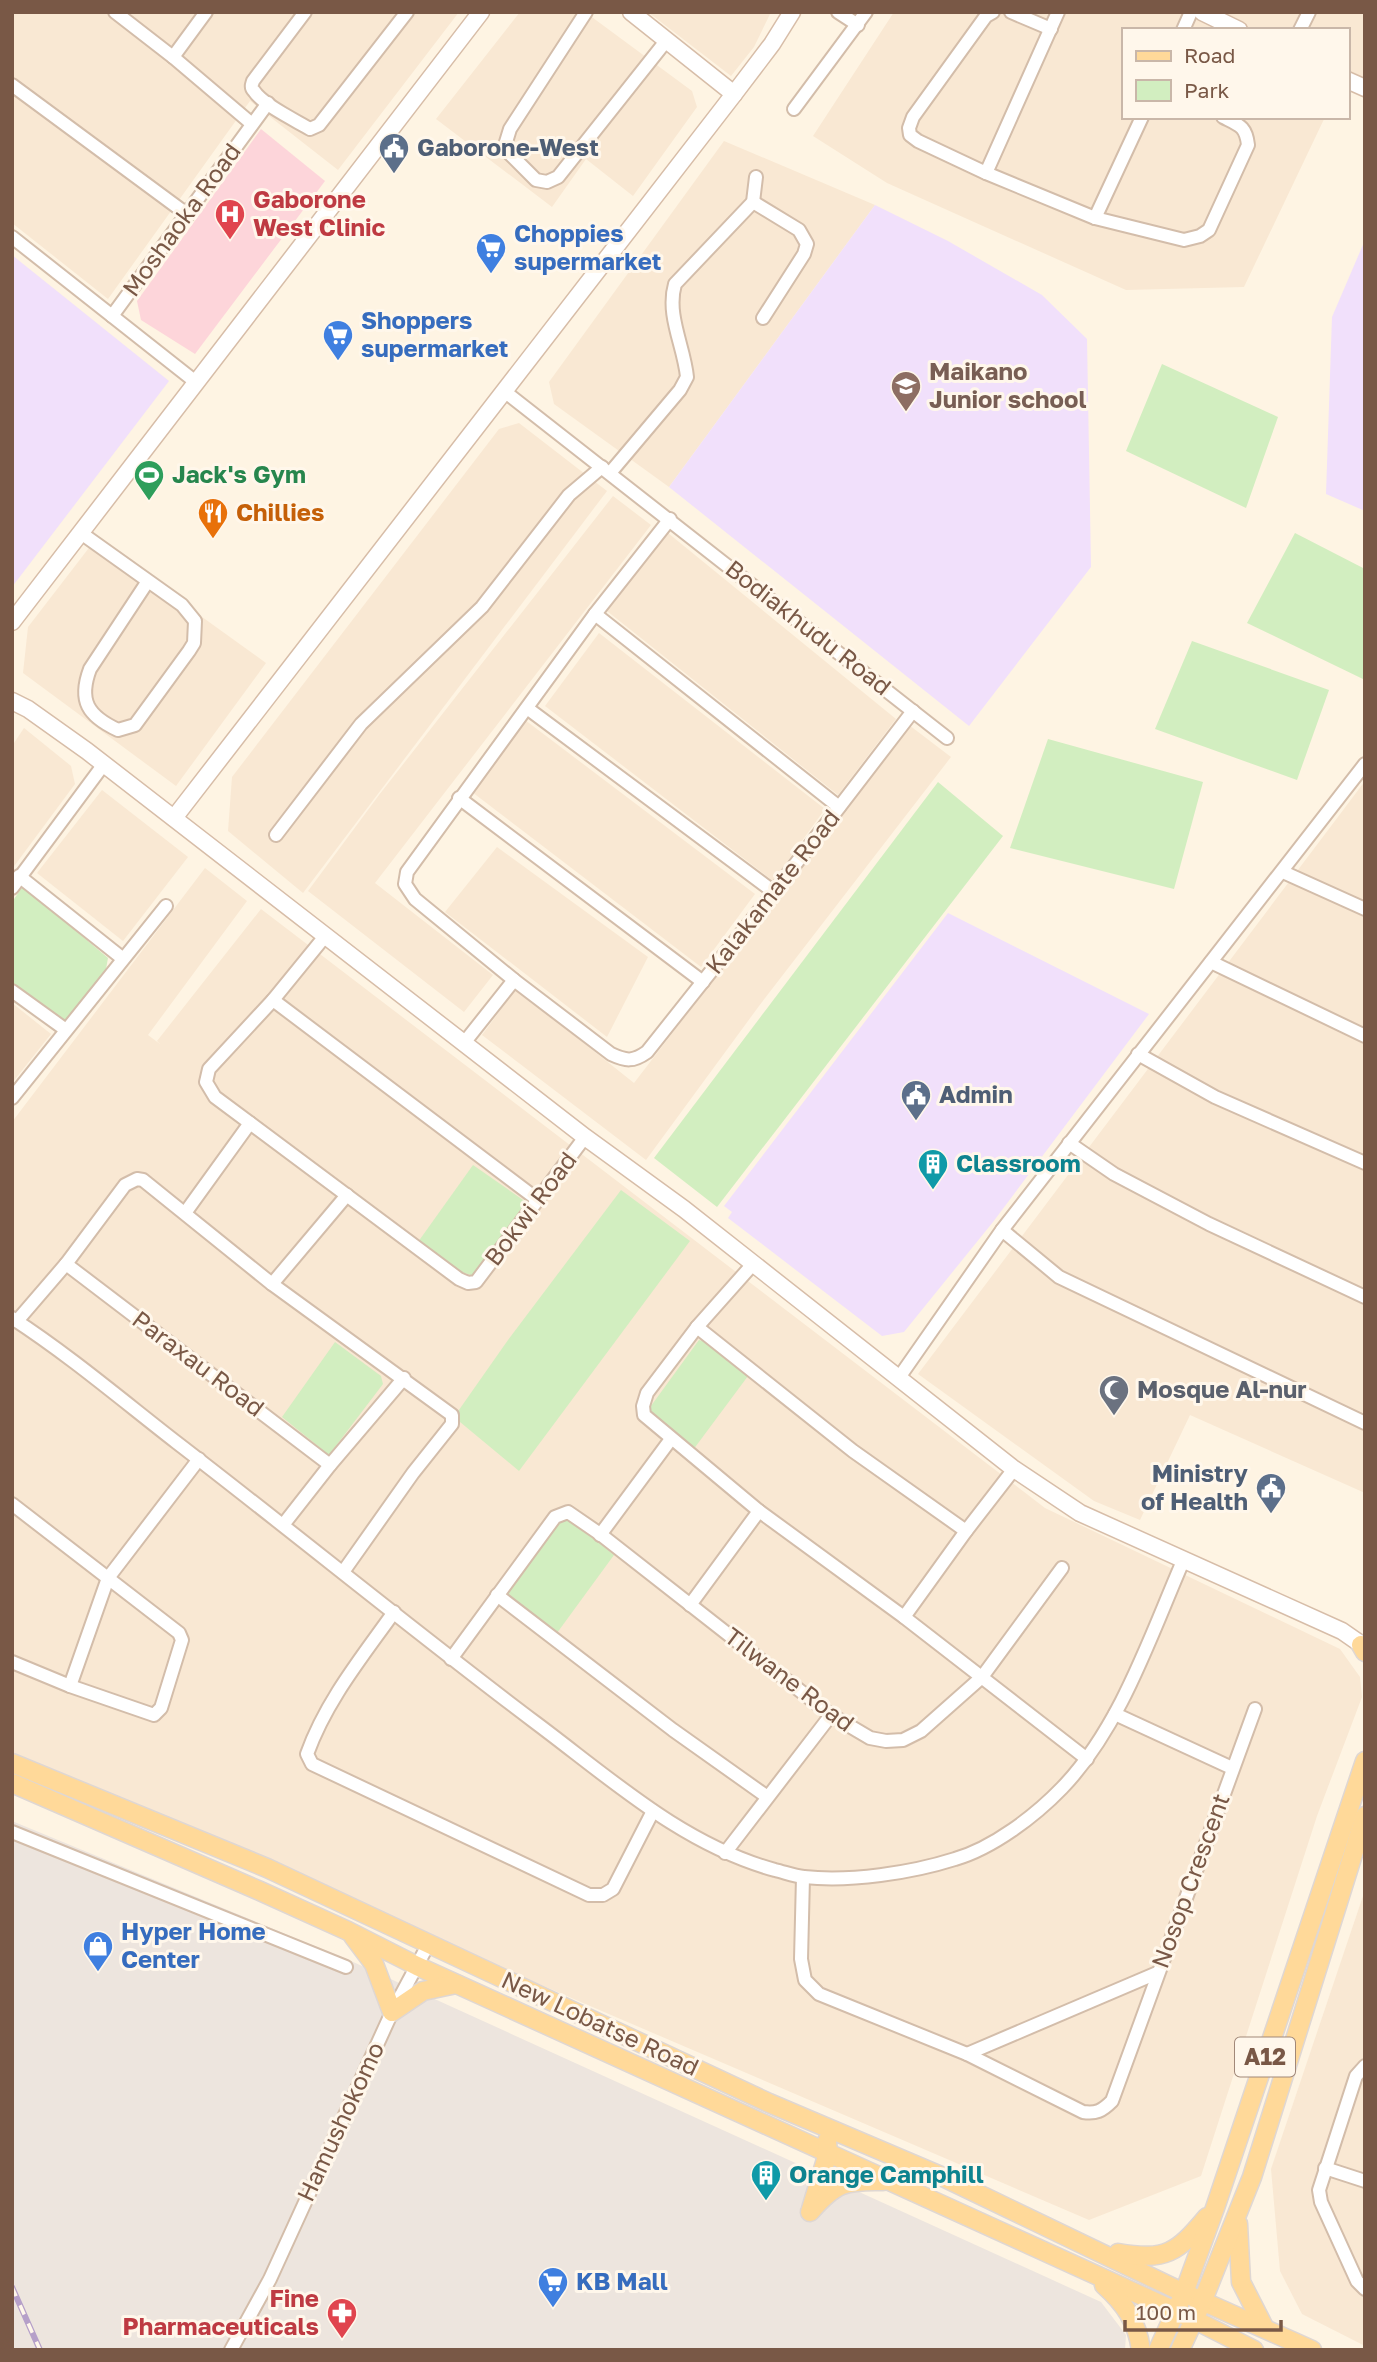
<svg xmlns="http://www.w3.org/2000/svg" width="1377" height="2362" font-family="'Golos Text',sans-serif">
<rect width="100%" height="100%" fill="#fef4e3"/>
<g fill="#f9e8d3">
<polygon points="12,12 459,12 338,170 250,101 108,299 12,223"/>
<polygon points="520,12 585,12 692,91 697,107 633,196 586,159 552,207 436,119"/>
<polygon points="648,12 771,12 754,47 731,76"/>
<polygon points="894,12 1365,12 1365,78 1347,70 1347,30 1123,30 1123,117 1325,117 1244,287 1126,290 887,183 813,136"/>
<polygon points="724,141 875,205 669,487 554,404 549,382"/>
<polygon points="519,423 607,491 303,893 228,831 232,777 499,429"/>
<polygon points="613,496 651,525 375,883 493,975 464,1012 308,891 379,795"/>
<polygon points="668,533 896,719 838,795 607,611"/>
<polygon points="95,540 266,663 176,786 23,673 28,627"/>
<polygon points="599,633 825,809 773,881 545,706"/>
<polygon points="525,720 755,894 701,967 472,792"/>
<polygon points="909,725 951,757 759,1006 646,1160 482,1035 516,989 634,1083"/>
<polygon points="24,728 71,766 75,784 12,869 12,746"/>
<polygon points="1365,781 1365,1493 1190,1415 1140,1520 1094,1501 918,1374"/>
<polygon points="102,790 188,857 123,941 37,873"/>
<polygon points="497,847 648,957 607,1037 445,912"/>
<polygon points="205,868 247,901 148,1035 160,1044 157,1041 261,909 1045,1508 1340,1649 1360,1677 1362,1697 1317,1816 1201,2176 1089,2220 12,1758 12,1122"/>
<polygon points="12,1003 51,1034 12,1083"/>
<polygon points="1365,1890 1365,2346 1302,2314 1280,2271 1271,2169"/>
</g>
<polygon fill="#ede5de" points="12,1821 351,1961 1101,2302 1126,2335 1125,2350 12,2350"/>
<g fill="#f1e0fb">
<polygon points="875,205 948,241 1042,295 1087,339 1091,567 969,726 669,487"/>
<polygon points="1365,240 1365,511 1326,494 1332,317"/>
<polygon points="12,255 169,381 12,587"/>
<polygon points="948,913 1149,1014 993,1222 904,1332 882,1336 728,1218 732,1212 724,1206"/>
</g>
<polygon fill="#fdd5da" points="261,129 325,181 195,354 141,320 137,301"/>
<g fill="#d2eec0">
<polygon points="1162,364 1278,417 1246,508 1126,451"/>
<polygon points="1295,533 1365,569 1365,680 1247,623"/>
<polygon points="1192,641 1329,690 1297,780 1155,729"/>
<polygon points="1048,739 1203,782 1174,889 1010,848"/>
<polygon points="938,782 1003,836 717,1207 654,1158"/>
<polygon points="23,886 108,958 106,969 65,1023 38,1001 12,984 12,902"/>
<polygon points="473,1165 526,1202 474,1276 458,1271 418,1242"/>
<polygon points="621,1190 690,1241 519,1471 454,1417 508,1340"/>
<polygon points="699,1340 706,1342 748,1376 693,1450 648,1418 648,1410"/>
<polygon points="335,1342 381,1376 383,1384 329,1455 282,1417"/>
<polygon points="568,1518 614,1555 557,1633 504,1599 560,1520"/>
</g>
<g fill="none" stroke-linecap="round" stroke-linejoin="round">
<g stroke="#d3bdaa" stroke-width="16">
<g id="street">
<polyline points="115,12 173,57 252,124"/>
<path d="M305 12 253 81C252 85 250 87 254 91 263 105 295 120 310 129L319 125 407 12"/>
<polyline points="586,12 510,129 506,142 509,153 536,180 547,182 558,177 666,41"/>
<polyline points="838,12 858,25"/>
<path d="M993 12 986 16 913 117 909 128 910 135 918 141 986 173 1095 218 1184 240 1200 236 1209 230 1248 145C1246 126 1239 125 1223 117"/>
<polyline points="1011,12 1051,29"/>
<polyline points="1183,30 1191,12"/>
<polyline points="1300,30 1309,12"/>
<polyline points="173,57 206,12"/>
<polyline points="12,85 188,215"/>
<polyline points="794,109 866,12"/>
<polyline points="986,173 1058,12"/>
<polyline points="753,202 799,230 807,244 804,254 763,318"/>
<polyline points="1095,218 1142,117"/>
<polyline points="12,237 197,383"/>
<polyline points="112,316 268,103"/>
<polyline points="504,391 947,738"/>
<path d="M610 473 680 390 687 377C684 346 666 315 675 284L753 202 756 177"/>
<path d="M670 519 595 614 407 872 405 884 415 899 514 980 611 1054C626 1061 633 1062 647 1052L774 892 913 711"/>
<path d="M81 533 182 605 195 621 194 643 189 651 135 725 118 730C88 716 78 701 90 669L148 581"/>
<polyline points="595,614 839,807"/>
<polyline points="527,708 774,892"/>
<polyline points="459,798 703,982"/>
<polyline points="276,835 361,724 482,607 569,495 602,467"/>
<polyline points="1283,872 1365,909"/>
<polyline points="19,876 122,958"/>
<polyline points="12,888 104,764"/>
<polyline points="326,935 273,1000 209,1069 206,1082 215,1097 459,1279 468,1283 476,1282 585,1137"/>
<polyline points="1211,962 1365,1036"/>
<polyline points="12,991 66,1030"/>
<polyline points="273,1000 538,1200"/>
<polyline points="464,1043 514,980"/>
<polyline points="1138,1054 1215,1097 1365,1163"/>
<polyline points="12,1098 166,906"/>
<polyline points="1069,1143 1114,1174 1209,1224 1365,1297"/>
<polyline points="185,1213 250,1123"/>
<polyline points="1002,1230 1059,1277 1365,1423"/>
<polyline points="66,1264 330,1465"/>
<polyline points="753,1264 697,1327 647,1393 643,1406 644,1415 759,1511 904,1617 1087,1759"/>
<polyline points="272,1284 347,1195"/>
<path d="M12 1318C69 1355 122 1400 176 1442 297 1535 415 1632 536 1723 611 1779 683 1845 775 1870 784 1872 794 1876 804 1877 850 1882 911 1873 955 1859 993 1848 1035 1816 1062 1788 1120 1728 1150 1637 1183 1561"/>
<polyline points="17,1321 66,1264 125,1185 137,1179 143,1180 272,1284 452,1415 452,1424 413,1473 343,1572"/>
<polyline points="697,1327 853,1451 966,1531"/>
<polyline points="898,1379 1002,1230 1365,764"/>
<polyline points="12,1504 179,1633 182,1640 161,1708 154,1715 70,1686 12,1662"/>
<polyline points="283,1525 330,1465 404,1378"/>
<polyline points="600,1535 671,1439"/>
<polyline points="497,1595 673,1730 766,1796"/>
<polyline points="690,1605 759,1511"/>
<path d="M394 1612C362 1657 326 1701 307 1754L312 1764 589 1895H603L613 1889 653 1811"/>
<polyline points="904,1617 966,1531 1014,1469"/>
<polyline points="451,1659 555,1517 568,1512 600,1534 831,1715 870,1738 886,1741 903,1740 921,1731 982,1677 1062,1568"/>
<polyline points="70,1686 108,1578 199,1459"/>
<polyline points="1115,1714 1232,1768"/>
<polyline points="12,1832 346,1967"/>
<polyline points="725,1853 831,1715"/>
<path d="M803 1877 801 1959 805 1980 819 1994 967 2054 1083 2112C1096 2114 1102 2111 1112 2101L1255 1709"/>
<polyline points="967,2054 1157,1973"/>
<polyline points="1365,2066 1356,2076 1319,2190 1321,2202 1357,2281 1365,2289"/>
<polyline points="1325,2168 1365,2181"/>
<polyline points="231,2350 270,2279 392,2012 429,1943"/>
</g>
</g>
<g stroke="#d7bda8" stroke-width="19">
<g id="secondary">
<polyline points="631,12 734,94"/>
<polyline points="1202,12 1239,30"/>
<polyline points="1347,80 1365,88"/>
<polyline points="12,622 481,12"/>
<polyline points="12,701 28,709 87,751 585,1137 684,1209 1014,1469 1080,1513 1342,1631 1365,1647"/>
<polyline points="174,818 734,94 772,44 792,12"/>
</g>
</g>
<g stroke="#dfd7d3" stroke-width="21">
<g id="primary">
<polyline points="1361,1645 1365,1652"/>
<polyline points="12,1763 267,1868 769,2103 943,2177 1184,2293 1312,2350"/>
<polyline points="12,1783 260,1891 348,1931 417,1966 1195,2320 1254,2350"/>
<polyline points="353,1936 374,1964 392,2012 423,1991 456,1984"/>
<polyline points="811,2209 828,2153 827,2141"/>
<path d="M810 2212C835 2183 845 2180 883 2181"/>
<polyline points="1238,2224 1241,2282 1264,2327"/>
<path d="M1118 2253C1166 2261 1177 2253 1207 2217"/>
<path d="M1104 2285C1125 2304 1137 2321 1141 2350"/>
<polyline points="1158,2350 1184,2293 1215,2208 1365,1761"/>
<polyline points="1180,2350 1203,2300 1252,2177 1365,1816"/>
</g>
</g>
<use href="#street" stroke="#fff" stroke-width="12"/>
<use href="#secondary" stroke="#fff" stroke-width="16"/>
<use href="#primary" stroke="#ffd999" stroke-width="18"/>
<g stroke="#b6a0c9" stroke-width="6">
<polyline id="rail" points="12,2287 40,2350"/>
</g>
<use href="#rail" stroke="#fff7eb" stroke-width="3.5" stroke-dasharray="10" stroke-linecap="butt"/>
</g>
<defs>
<g id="civic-pin" transform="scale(1.575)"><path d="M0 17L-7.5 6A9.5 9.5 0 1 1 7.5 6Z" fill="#5c6f8a" stroke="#fff7eb"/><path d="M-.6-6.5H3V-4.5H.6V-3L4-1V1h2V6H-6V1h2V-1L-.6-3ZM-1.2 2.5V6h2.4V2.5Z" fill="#fff"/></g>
<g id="hospital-pin" transform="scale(1.575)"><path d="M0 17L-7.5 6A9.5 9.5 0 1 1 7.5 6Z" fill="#e0444e" stroke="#fff7eb"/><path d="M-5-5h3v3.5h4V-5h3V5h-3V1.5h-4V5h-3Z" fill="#fff"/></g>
<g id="supermarket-pin" transform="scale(1.575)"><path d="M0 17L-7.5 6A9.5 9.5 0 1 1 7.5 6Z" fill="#3f7fe0" stroke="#fff7eb"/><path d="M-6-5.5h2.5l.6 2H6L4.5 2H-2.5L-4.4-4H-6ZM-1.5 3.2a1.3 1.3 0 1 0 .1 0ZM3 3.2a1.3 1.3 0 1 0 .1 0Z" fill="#fff"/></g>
<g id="school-pin" transform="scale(1.575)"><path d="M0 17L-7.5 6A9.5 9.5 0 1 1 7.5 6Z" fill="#8d6e63" stroke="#fff7eb"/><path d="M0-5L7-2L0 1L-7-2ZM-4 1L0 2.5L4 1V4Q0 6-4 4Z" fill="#fff"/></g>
<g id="stadium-pin" transform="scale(1.575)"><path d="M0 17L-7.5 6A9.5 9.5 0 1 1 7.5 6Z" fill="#2e9e5b" stroke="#fff7eb"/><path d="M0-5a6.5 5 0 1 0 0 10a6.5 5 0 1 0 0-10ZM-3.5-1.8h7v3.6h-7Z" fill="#fff"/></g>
<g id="restaurant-pin" transform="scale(1.575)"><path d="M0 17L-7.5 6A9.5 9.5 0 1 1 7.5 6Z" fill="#e8710a" stroke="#fff7eb"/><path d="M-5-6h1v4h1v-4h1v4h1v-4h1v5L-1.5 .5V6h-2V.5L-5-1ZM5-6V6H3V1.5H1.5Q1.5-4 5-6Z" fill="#fff"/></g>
<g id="building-pin" transform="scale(1.575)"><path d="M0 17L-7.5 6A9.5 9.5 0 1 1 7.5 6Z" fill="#0f9aa8" stroke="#fff7eb"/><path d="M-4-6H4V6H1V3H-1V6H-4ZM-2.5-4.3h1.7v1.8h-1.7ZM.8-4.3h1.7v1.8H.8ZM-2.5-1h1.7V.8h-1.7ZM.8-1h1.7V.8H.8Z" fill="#fff"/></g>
<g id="mosque-pin" transform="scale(1.575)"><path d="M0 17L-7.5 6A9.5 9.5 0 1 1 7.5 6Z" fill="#6b7280" stroke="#fff7eb"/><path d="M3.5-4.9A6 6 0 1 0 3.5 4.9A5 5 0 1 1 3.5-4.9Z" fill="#fff"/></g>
<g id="shop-pin" transform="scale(1.575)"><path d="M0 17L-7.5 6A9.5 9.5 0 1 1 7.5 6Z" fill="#3f7fe0" stroke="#fff7eb"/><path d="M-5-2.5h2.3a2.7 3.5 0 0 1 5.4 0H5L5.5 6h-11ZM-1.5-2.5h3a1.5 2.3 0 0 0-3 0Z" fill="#fff"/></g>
<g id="pharmacy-pin" transform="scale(1.575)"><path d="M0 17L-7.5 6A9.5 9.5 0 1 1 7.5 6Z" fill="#e0444e" stroke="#fff7eb"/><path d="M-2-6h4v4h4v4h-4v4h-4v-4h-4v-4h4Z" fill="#fff"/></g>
</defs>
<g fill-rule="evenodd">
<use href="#civic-pin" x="394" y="148"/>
<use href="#hospital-pin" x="230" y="214"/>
<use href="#supermarket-pin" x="491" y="248"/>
<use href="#supermarket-pin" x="338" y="335"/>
<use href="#school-pin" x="906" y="386"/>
<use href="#stadium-pin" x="149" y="475"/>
<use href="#restaurant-pin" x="213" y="513"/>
<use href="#civic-pin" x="916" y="1095"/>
<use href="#building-pin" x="933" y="1164"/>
<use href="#mosque-pin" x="1114" y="1390"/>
<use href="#civic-pin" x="1271" y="1488"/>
<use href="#shop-pin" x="98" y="1946"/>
<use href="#building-pin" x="766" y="2175"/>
<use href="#supermarket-pin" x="553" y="2282"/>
<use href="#pharmacy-pin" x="342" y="2313"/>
</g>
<g text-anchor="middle" stroke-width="6" stroke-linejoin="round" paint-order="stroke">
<rect fill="#fff7eb" stroke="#a18878" stroke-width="2" x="1235" y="2037.5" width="60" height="39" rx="5"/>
<g font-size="23" font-weight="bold" fill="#795846">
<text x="1265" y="2065">A12</text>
</g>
<g font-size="24" font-weight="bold" fill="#4e5e75" stroke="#fff7eb" text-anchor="start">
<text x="417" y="156">Gaborone-West</text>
<text x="939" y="1103">Admin</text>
<text x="1248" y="1482" text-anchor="end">Ministry<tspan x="1248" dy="28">of Health</tspan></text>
</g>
<g font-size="24" font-weight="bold" fill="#be3a42" stroke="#fff7eb" text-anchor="start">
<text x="253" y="208">Gaborone<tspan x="253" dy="28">West Clinic</tspan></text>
<text x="319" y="2307" text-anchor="end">Fine<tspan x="319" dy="28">Pharmaceuticals</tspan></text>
</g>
<g font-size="24" fill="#795846" stroke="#fff7eb">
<text transform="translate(182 220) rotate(-54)" y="8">Moshaoka Road</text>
<text transform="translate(808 628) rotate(38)" y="8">Bodiakhudu Road</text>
<text transform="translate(773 892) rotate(-52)" y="8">Kalakamate Road</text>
<text transform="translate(531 1209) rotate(-53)" y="8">Bokwi Road</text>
<text transform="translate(198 1364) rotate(37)" y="8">Paraxau Road</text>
<text transform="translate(789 1680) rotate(37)" y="8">Tilwane Road</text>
<text transform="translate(1191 1881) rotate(-70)" y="8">Nosop Crescent</text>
<text transform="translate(600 2024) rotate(25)" y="8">New Lobatse Road</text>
<text transform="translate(341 2122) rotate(-65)" y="8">Hamushokomo</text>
</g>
<g font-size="24" font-weight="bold" fill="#366cbe" stroke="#fff7eb" text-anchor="start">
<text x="514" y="242">Choppies<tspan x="514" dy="28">supermarket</tspan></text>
<text x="361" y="329">Shoppers<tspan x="361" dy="28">supermarket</tspan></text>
<text x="121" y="1940">Hyper Home<tspan x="121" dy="28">Center</tspan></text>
<text x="576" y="2290">KB Mall</text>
</g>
<g font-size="24" font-weight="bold" fill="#785e54" stroke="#fff7eb" text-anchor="start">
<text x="929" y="380">Maikano<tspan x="929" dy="28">Junior school</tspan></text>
</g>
<g font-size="24" font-weight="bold" fill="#27864d" stroke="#fff7eb" text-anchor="start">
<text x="172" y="483">Jack's Gym</text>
</g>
<g font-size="24" font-weight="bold" fill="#c56008" stroke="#fff7eb" text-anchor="start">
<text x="236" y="521">Chillies</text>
</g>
<g font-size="24" font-weight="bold" fill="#0d838f" stroke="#fff7eb" text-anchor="start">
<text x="956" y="1172">Classroom</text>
<text x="789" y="2183">Orange Camphill</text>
</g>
<g font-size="24" font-weight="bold" fill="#5b616d" stroke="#fff7eb" text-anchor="start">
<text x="1137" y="1398">Mosque Al-nur</text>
</g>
</g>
<rect width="1377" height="2362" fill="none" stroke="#795846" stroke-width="28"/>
<rect x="1122" y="28" width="228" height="91" fill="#fff7eb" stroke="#c9b7a9" stroke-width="2"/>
<rect x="1136" y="51" width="35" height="10" fill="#ffd999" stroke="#c9b7a9" stroke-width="2"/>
<text x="1184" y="63" font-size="21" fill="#795846">Road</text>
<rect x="1136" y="80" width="35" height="21" fill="#d2eec0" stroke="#c9b7a9" stroke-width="2"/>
<text x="1184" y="98" font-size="21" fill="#795846">Park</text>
<path d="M1125 2320v10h156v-10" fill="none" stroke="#795846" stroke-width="3.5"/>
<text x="1136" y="2320" font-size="21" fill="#795846" stroke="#fff7eb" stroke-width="5" paint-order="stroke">100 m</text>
</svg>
